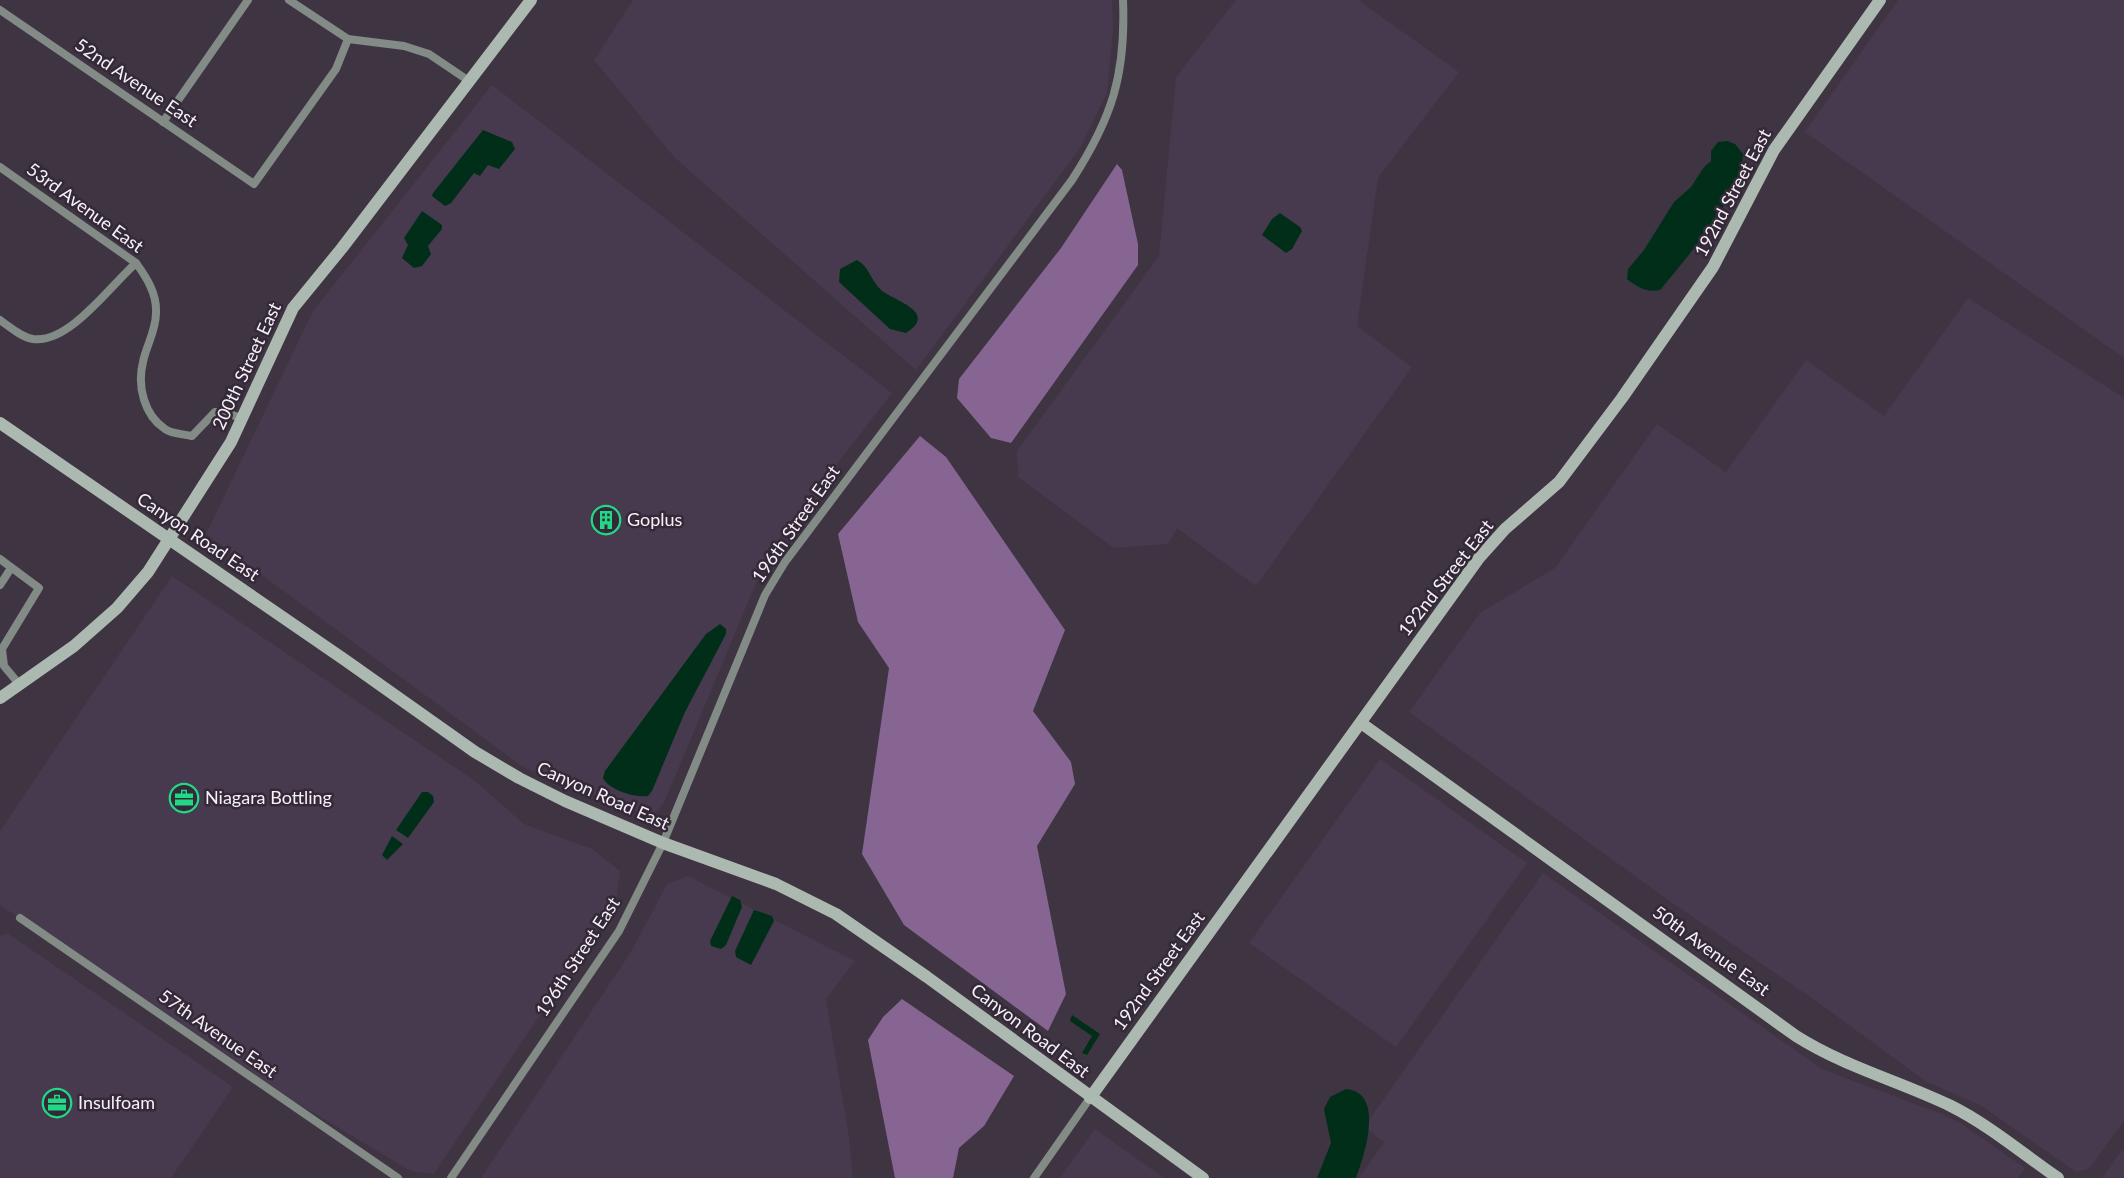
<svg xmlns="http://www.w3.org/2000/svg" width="2124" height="1178" font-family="Lato,sans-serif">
<rect width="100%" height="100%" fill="#3e3442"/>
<g fill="#483a4e">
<polygon points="633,0 1112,0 1113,30 1107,93 1080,148 916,370 674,157 594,60"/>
<polygon points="1236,0 1358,0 1459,72 1378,178 1357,326 1412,367 1256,586 1177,528 1168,544 1114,548 1018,477 1017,451 1159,256 1176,77"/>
<polygon points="1898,0 2124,0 2124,358 1805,132"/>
<polygon points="492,85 892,393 769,552 664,803 652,817 523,767 206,534 313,311"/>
<polygon points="1968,298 2124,398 2124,1121 2089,1169 2076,1172 1980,1105 1925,1081 1819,1003 1668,900 1409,712 1480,613 1555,568 1657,424 1726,472 1806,360 1884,416"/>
<polygon points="172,576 475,781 524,824 592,849 620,871 616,901 434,1174 411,1171 255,1078 0,905 0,831"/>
<polygon points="1380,759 1527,863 1396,1047 1249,943"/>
<polygon points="1543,873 1822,1069 1942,1114 1960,1123 2025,1168 2018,1178 1359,1178 1384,1142 1364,1127"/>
<polygon points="688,876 855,961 826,999 848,1130 853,1178 481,1178 632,950 667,884"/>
<polygon points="7,933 233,1087 171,1178 0,1178 0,936"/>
<polygon points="1095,1129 1164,1178 1060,1178"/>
<polygon points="2122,1150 2124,1151 2124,1178 2102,1178"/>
</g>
<g fill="#866592">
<polygon points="1117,164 1122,170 1138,244 1138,265 1011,443 991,438 957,398 959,379 1061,248"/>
<polygon points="920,436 946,457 1065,630 1033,711 1071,762 1075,784 1037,846 1066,994 1048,1031 904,925 862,854 889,668 858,622 838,534"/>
<polygon points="902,999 1014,1076 984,1126 959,1148 953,1178 895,1178 868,1040 883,1017"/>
</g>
<g fill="#002e18">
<polygon points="483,130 512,142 515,149 499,169 488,165 480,176 474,173 451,203 445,206 432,196 433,193"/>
<path d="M1727 141 1735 144 1743 154C1743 193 1685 260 1660 290 1646 293 1637 287 1627 279L1628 269 1644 250 1674 202 1691 187 1704 167 1711 161V151L1718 142Z"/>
<polygon points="422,211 442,225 442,229 428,246 431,254 422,266 414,268 402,258 408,245 404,238"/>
<polygon points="1280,213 1300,227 1302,231 1292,249 1286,253 1262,235 1272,219"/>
<path d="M857 260C869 266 871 281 881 290 892 300 940 312 906 333L890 329 839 282 840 269Z"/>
<path d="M720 624 726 629V634L685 712 652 791 648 796C635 798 609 790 603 778L605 771 706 634Z"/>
<polygon points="422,792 428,792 433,796 434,802 408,838 396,830"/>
<polygon points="392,836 403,844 387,860 382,855"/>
<polygon points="732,896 740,900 742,907 726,945 721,949 711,946 710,941"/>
<polygon points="754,910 772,916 774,921 751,965 736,957 735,951"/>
<polygon points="1072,1015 1100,1034 1087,1055 1082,1053 1092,1036 1070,1021"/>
<path d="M1346 1089C1385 1092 1365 1155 1356 1178H1317L1331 1143 1324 1109 1330 1097Z"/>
</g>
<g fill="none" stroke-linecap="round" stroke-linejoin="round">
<g stroke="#828b85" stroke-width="8">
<polyline points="289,0 348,39 404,46 429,54 469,81"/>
<polyline points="0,10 254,184 336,69 348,39"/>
<polyline points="163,122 248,0"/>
<path d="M0 167 136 263C147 278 157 294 156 313 156 331 146 346 143 362 137 386 144 415 165 429 172 434 183 434 192 436L215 412 230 414 243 419"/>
<path d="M0 320C10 327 21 337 33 339 69 344 110 286 136 263"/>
<polyline points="0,559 39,588 2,649 4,666 19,684"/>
<polyline points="0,585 11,568"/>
<polyline points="20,918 398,1178"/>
<path d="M451 1178 619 931 663 843 765 595 785 562 1072 180C1112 118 1126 75 1123 0"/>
<polyline points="1034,1178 1090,1098"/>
</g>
<g stroke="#acb9b0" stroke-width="12">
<polyline points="0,423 345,660 475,752 519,778 565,801 663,843 776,884 836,914 927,977 1203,1178"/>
<polyline points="0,698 74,646 117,608 148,572 231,442 293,308 342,248 531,0"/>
<path d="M1361 723 1796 1036C1845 1067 1899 1081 1951 1106 1989 1125 2023 1154 2058 1178"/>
<polyline points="1090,1098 1479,558 1505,529 1559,482 1622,398 1713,267 1774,150 1880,0"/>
</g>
</g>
<defs>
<g id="building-ring" transform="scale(1.5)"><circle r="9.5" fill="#342937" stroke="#20d887" stroke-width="1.5"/><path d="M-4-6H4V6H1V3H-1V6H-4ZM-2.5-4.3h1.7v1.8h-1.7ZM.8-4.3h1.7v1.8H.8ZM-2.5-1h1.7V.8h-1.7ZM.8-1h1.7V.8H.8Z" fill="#20d887"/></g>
<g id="office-ring" transform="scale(1.5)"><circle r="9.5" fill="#342937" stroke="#20d887" stroke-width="1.5"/><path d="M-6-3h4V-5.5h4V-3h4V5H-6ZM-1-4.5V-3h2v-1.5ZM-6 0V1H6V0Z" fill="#20d887"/></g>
</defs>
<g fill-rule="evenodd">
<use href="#building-ring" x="606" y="520"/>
<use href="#office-ring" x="184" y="798"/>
<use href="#office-ring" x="57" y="1103"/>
</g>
<g text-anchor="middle" stroke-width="5" stroke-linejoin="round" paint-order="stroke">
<g font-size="18" fill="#f7f0f9" stroke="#342937">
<text transform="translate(136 83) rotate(34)" y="6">52nd Avenue East</text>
<text transform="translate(1733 193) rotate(-62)" y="6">192nd Street East</text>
<text transform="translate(85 208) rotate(36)" y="6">53rd Avenue East</text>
<text transform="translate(247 366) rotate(-65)" y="6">200th Street East</text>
<text transform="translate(796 524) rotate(-55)" y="6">196th Street East</text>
<text transform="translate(198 537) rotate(34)" y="6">Canyon Road East</text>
<text transform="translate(1446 578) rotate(-52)" y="6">192nd Street East</text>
<text transform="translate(603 796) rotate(24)" y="6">Canyon Road East</text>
<text transform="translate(1711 951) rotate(36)" y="6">50th Avenue East</text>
<text transform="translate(578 957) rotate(-57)" y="6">196th Street East</text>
<text transform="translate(1159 971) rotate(-54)" y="6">192nd Street East</text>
<text transform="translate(1030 1031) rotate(37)" y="6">Canyon Road East</text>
<text transform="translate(218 1034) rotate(35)" y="6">57th Avenue East</text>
</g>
<g font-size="18" fill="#f7f0f9" stroke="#342937" text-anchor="start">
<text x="627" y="526">Goplus</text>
<text x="205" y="804">Niagara Bottling</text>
<text x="78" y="1109">Insulfoam</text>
</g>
</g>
</svg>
